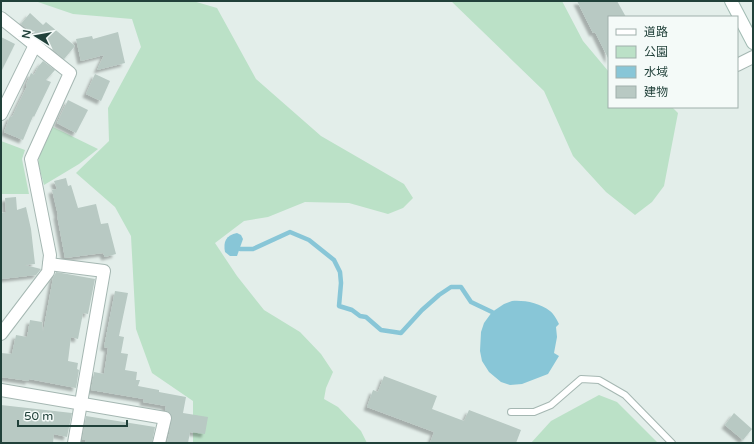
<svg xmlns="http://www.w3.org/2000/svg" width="754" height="444" font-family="'Varela Round','Noto Sans JP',sans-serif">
<defs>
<filter id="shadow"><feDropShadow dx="-3.5" dy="3.5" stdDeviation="1" flood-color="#0004"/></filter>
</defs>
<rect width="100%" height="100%" fill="#e3eeea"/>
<g fill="#bbe1c7">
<polygon points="35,1 193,1 217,8 256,79 321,136 404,184 413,198 403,208 388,214 349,203 305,202 268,217 244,221 215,243 237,276 264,310 300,332 321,354 333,372 326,388 324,399 338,407 361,431 367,443 193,443 193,401 152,373 136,329 131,236 115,207 76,173 109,141 108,108 141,47 132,19 73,14"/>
<polygon points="451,1 562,1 583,41 609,72 609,107 672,107 678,113 664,186 652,202 635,215 606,192 573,156 544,91"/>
<polygon points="53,127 98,149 79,164 44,185 38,163 40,154"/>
<polygon points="1,141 25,150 22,159 29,194 1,194"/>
<polygon points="599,395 617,402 658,443 531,443 551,421"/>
</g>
<g fill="#88c6d7">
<path d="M237 233 241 235 243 239 237 256H230L225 252C223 242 226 235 237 233Z"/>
<path d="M512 301C524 300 540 303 550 311 554 314 557 320 559 324L556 327 557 337 554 353 559 356 548 374 522 384 510 385 501 382 489 372 482 361 480 351 481 332 484 323 492 312 504 304Z"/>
</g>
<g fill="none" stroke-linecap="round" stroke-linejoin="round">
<polyline stroke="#88c6d7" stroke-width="4.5" points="240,249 253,249 290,232 309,240 334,260 340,272 341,283 339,306 352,310 360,316 366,317 381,330 401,333 422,310 439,295 451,287 461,287 471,302 492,312"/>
</g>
<g fill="#b8c9c3" filter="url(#shadow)">
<polygon points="577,1 617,1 626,17 609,17 609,60 595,32 593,33"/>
<polygon points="30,13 43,25 46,22 75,46 64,59 31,31 31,32 21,24"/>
<polygon points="118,32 125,63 97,70 104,55 81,61 76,39 92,36 93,39"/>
<polygon points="1,37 15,44 1,72"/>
<polygon points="43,61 55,70 46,80 51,82 34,117 33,116 23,140 4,132 10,116 12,117 27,86 26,85 31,73 34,75 38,67"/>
<polygon points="95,74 110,81 101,101 86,94"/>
<polygon points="68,100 88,110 76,133 57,123"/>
<polygon points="66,178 68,186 71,185 78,208 96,204 101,224 108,223 116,254 105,257 103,253 65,258 57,215 58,215 52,190 57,189 54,181"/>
<polygon points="16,197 17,210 26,207 31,229 35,264 25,265 41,269 36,275 1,279 1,213 6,212 5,198"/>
<polygon points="56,272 95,279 88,314 83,313 78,339 71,337 68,361 78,363 77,369 79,370 76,388 29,379 29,381 1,377 1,353 12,354 16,335 27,337 30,320 42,322 43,332 53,278"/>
<polygon points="115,291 128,293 119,336 124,337 121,353 128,354 125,370 137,372 136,380 140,380 138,386 159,390 159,392 186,397 183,413 208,417 205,434 190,432 188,443 167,443 172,419 170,413 165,410 166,406 143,402 144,399 91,390 94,372 104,374 108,348 104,347"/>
<polygon points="384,376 437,396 432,409 464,421 469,410 521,430 516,443 430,443 434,432 367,407 373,390 378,392"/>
<polygon points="1,405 72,413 67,437 54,434 53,443 1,443"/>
<polygon points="734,413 752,429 743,440 725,425"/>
<polygon points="86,416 155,427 152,443 85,443 86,440 82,440"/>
</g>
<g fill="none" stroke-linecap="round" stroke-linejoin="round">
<g stroke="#a5b7b2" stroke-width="8">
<polyline id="service" points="511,412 534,412 551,405 581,379 599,380 625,395 672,443"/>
</g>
<g stroke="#a5b7b2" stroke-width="14">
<g id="minor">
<polyline points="1,18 70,73 31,159 50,255 48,272 1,334"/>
<polyline points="737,65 753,57"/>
<polyline points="1,114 35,45"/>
<polyline points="49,264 104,271 74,443"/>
<polyline points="1,390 165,418 159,443"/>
</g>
</g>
<g stroke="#a1bbb3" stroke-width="14">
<polyline id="secondary" points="731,1 753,43"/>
</g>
<use href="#service" stroke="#fff" stroke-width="6"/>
<use href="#minor" stroke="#fff" stroke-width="12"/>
<use href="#secondary" stroke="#fff" stroke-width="12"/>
</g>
<rect width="754" height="444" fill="none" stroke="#21413a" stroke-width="4"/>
<rect x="608" y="16" width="130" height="92" fill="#f4faf8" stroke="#a0b0ac"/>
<rect x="616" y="29" width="20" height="6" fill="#ffffff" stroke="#a0b0ac"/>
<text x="644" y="36" font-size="12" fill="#21413a">道路</text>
<rect x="616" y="46" width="20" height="12" fill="#bbe1c7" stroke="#a0b0ac"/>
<text x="644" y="56" font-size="12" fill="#21413a">公園</text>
<rect x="616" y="66" width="20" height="12" fill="#88c6d7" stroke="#a0b0ac"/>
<text x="644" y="76" font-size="12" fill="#21413a">水域</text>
<rect x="616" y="86" width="20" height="12" fill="#b8c9c3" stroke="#a0b0ac"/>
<text x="644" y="96" font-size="12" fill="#21413a">建物</text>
<g transform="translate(36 36) rotate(281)" stroke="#f4faf8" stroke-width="3" paint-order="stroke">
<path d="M0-3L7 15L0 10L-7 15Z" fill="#21413a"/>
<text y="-6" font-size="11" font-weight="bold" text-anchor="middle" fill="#21413a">N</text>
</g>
<path d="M18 420v6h109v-6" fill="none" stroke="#21413a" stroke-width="2"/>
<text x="24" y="420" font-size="12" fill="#21413a" stroke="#f4faf8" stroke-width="3" paint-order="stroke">50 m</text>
</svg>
